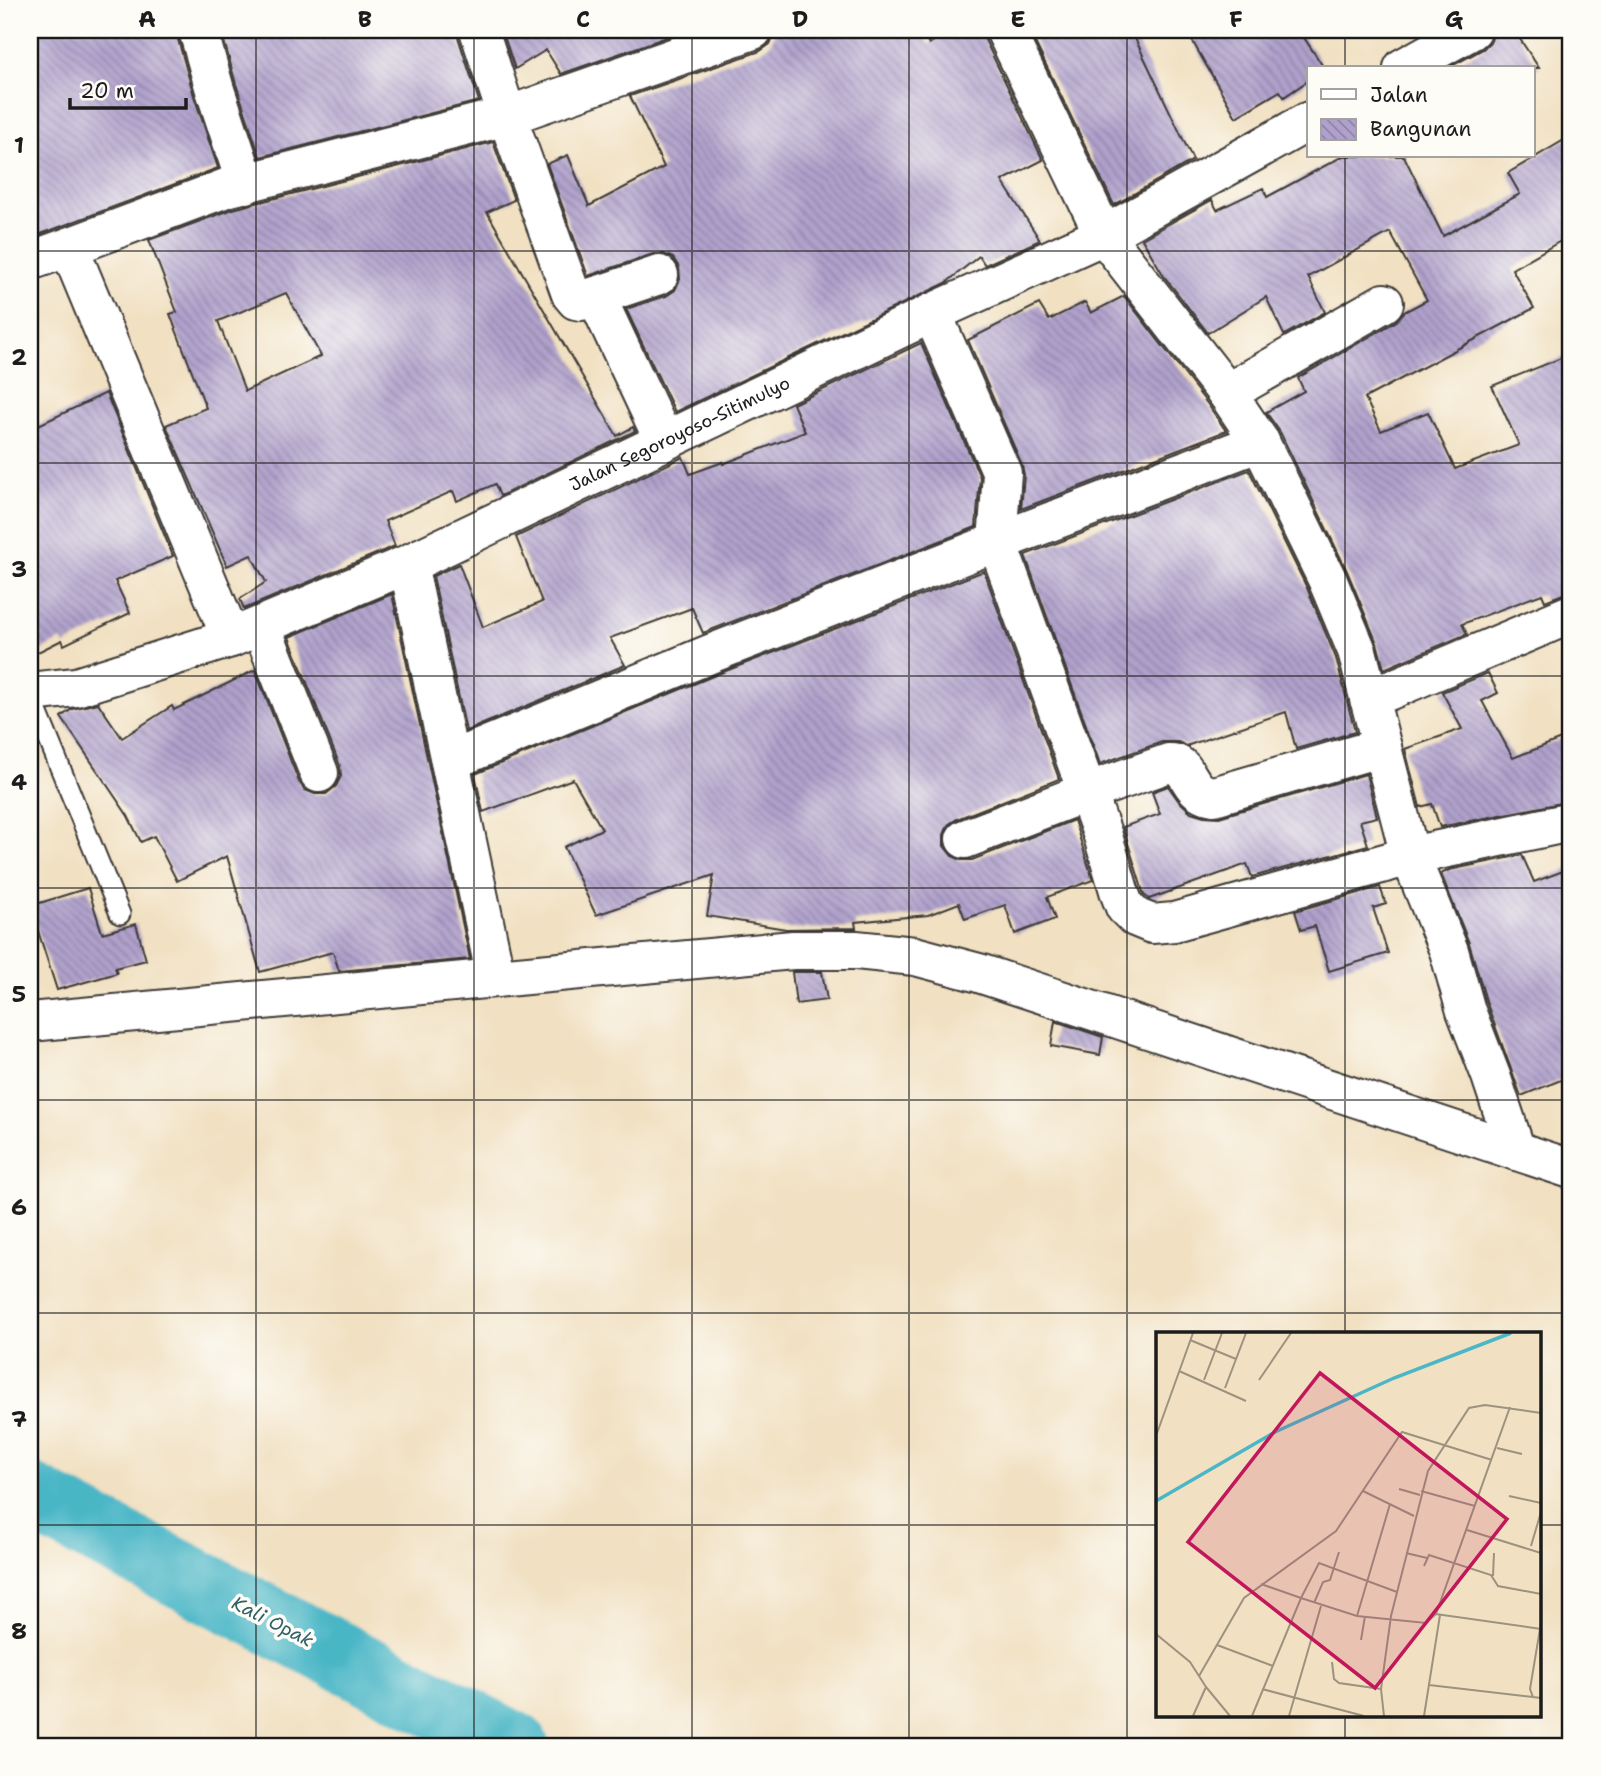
<svg xmlns="http://www.w3.org/2000/svg" width="1601" height="1776" font-family="'Shantell Sans',sans-serif">
<defs>
<pattern id="building-back-hatch" width="6" height="6" patternUnits="userSpaceOnUse" patternTransform="scale(1.75)"><rect width="6" height="6" fill="#b0a1cc"/><path d="M-1 5l2 2M0 0l6 6M5-1l2 2" fill="none" stroke="#8e82a5"/></pattern>
</defs>
<rect width="100%" height="100%" fill="#fdfcf7"/>
<filter id="ink" filterUnits="userSpaceOnUse"><feTurbulence type="fractalNoise" baseFrequency=".0143" numOctaves="2"/><feDisplacementMap in="SourceGraphic" scale="14" xChannelSelector="R" yChannelSelector="G"/><feConvolveMatrix kernelMatrix="1 2 1 2 8 2 1 2 1" color-interpolation-filters="sRGB"/></filter>
<filter id="wash" filterUnits="userSpaceOnUse"><feTurbulence type="fractalNoise" baseFrequency=".00686" numOctaves="4" result="noise"/><feDisplacementMap in="SourceGraphic" scale="28" xChannelSelector="R" yChannelSelector="G"/><feGaussianBlur stdDeviation="1.57" result="paint"/><feColorMatrix in="noise" values="0 0 0 0 0 0 0 0 0 0 0 0 0 0 0 0 0 1.4 0 .05"/><feComposite in="paint" operator="in"/></filter>
<g filter="url(#wash)">
<rect width="100%" height="100%" fill="#f1e0c1"/>
<g fill="none" stroke-linecap="round" stroke-linejoin="round">
<polyline stroke="#4ab6c6" stroke-width="68" points="30,1497 515,1746"/>
</g>
<g id="blocks">
<g fill="url(#building-back-hatch)" fill-rule="evenodd">
<polygon points="30,30 177,30 177,36 194,96 218,168 30,238"/>
<polygon points="221,30 458,30 458,37 479,101 260,157 236,84"/>
<polygon points="502,30 687,30 561,74 546,50 515,69"/>
<polygon points="774,30 921,30 929,44 950,30 983,30 985,40 1043,160 1002,181 1040,240 985,265 979,256 946,283 675,412 626,309 666,296 675,290 680,279 679,267 673,258 664,254 653,254 588,276 547,164 568,155 589,206 664,167 630,96 760,51 770,44 774,35"/>
<polygon points="1029,30 1131,30 1193,160 1114,205"/>
<polygon points="1186,30 1299,30 1324,68 1309,68 1309,80 1284,97 1280,91 1236,117"/>
<polygon points="1494,30 1514,30 1539,68 1448,68 1483,49 1491,41"/>
<polygon points="1571,136 1571,235 1512,269 1534,308 1365,398 1381,431 1428,412 1455,469 1519,445 1492,386 1571,354 1571,593 1563,594 1545,601 1542,594 1462,624 1467,634 1384,669 1377,643 1347,571 1280,432 1266,412 1304,391 1298,378 1395,322 1404,312 1427,300 1390,232 1308,277 1325,312 1284,335 1266,297 1208,333 1164,276 1142,239 1212,200 1217,210 1263,188 1267,197 1343,156 1404,156 1443,236 1520,194 1508,173"/>
<path d="M493 142 514 200 487 212 617 436 633 427 635 431 500 496 495 484 457 501 453 491 385 521 395 546 244 609 240 599 266 582 251 555 227 566 166 425 206 408 170 314 177 312 149 240 233 209ZM286 293 321 356 245 391 218 321Z"/>
<polygon points="1124,296 1209,406 1226,431 1021,509 1024,475 1022,465 968,340 1039,304 1049,320 1085,302 1091,313"/>
<polygon points="921,343 980,477 976,527 703,633 692,608 610,638 625,665 466,731 433,576 459,564 483,627 542,602 516,537 683,457 690,474 723,462 723,464 805,432 793,404"/>
<polygon points="106,393 173,556 115,581 130,613 64,645 62,640 30,656 30,429"/>
<polygon points="1249,470 1307,588 1336,658 1355,732 1296,749 1286,712 1189,745 1189,747 1178,742 1162,742 1100,764 1025,555"/>
<polygon points="984,571 1059,779 957,819 948,825 944,835 944,846 952,856 961,860 972,860 1074,820 1093,880 1047,897 1055,919 1015,934 1005,905 965,919 959,903 928,915 855,922 856,928 786,929 707,916 714,875 596,915 564,847 602,829 573,779 483,812 475,774 718,674"/>
<polygon points="392,594 470,959 339,971 333,952 260,972 227,856 177,881 154,836 141,842 128,816 61,717 72,709 98,703 122,738 172,706 174,710 255,670 299,782 305,790 315,794 326,794 336,786 341,776 340,766 289,637"/>
<polygon points="1488,673 1498,693 1482,701 1513,758 1571,735 1571,801 1440,827 1432,804 1420,807 1405,749 1462,729 1442,692"/>
<polygon points="1366,774 1377,817 1360,821 1368,845 1252,877 1247,864 1149,899 1144,895 1123,827 1160,814 1152,792 1168,786 1178,800 1191,812 1204,816 1219,817"/>
<polygon points="1522,855 1534,882 1571,868 1571,1076 1521,1096 1487,1004 1469,943 1441,874 1449,870"/>
<polygon points="1380,887 1386,904 1373,908 1388,953 1329,971 1315,926 1301,930 1295,911"/>
<polygon points="88,888 102,933 136,924 146,960 115,968 117,973 57,990 30,906"/>
<polygon points="792,972 822,972 827,1000 796,1004"/>
<polygon points="1055,1021 1103,1037 1100,1055 1051,1046"/>
</g>
</g>
</g>
<g filter="url(#ink)">
<use href="#blocks" fill-opacity="0" stroke="#3c3935" stroke-width="2"/>
<g fill="none" stroke-linecap="round" stroke-linejoin="round">
<g stroke="#3c3935" stroke-width="23">
<polyline id="service" points="30,694 120,914"/>
</g>
<g stroke="#3c3935" stroke-width="42">
<g id="minor">
<polyline points="198,30 215,90 246,184"/>
<polyline points="479,30 507,116 571,294 576,300 581,301 659,275"/>
<polyline points="1005,30 1104,235 1227,393 1260,442 1327,579 1357,651 1410,856 1571,822"/>
<polyline points="69,247 231,638"/>
<polyline points="30,261 69,247 226,188 507,116 753,30"/>
<polyline points="596,296 664,441"/>
<polyline points="932,313 1002,473 997,542 1103,836 1120,894 1125,907 1135,917 1152,924 1174,922 1410,856 1449,951 1466,1011 1491,1076 1516,1151"/>
<polyline points="1227,393 1384,303"/>
<polyline points="408,564 496,978"/>
<polyline points="261,626 319,773"/>
<polyline points="1369,699 1571,614"/>
<polyline points="450,761 710,654 997,542 1260,442"/>
<path d="M965 839 1087 792 1169 763C1188 762 1187 786 1203 793 1206 795 1210 795 1214 796L1382 747"/>
<polyline points="30,1022 793,950 856,950 915,956 979,973 1571,1169"/>
</g>
</g>
<g stroke="#3c3935" stroke-width="42">
<g id="secondary">
<polyline points="1403,68 1472,30"/>
<path id="s1" d="M30 692 76 687 231 638 408 564 932 313 1104 235 1309 121"/>
</g>
</g>
<use href="#service" stroke="#fff" stroke-width="19"/>
<use href="#minor" stroke="#fff" stroke-width="38"/>
<use href="#secondary" stroke="#fff" stroke-width="38"/>
</g>
</g>
<path fill="none" stroke="#1c1c1c" stroke-width="2" stroke-opacity="0.55" d="M256 30V1746M474 30V1746M692 30V1746M909 30V1746M1127 30V1746M1345 30V68M1345 156V1333M30 251H1571M30 463H1571M30 676H1571M30 888H1571M30 1100H1571M30 1313H1571M30 1525H1158M1540 1525H1571M1345 1715V1746"/>
<g text-anchor="middle" stroke-width="7" stroke-linejoin="round" paint-order="stroke">
<g font-size="18" fill="#1c1c1c" stroke="#fdfcf7">
<text dy="6" stroke="none"><textPath href="#s1" startOffset="702">Jalan Segoroyoso-Sitimulyo</textPath></text>
</g>
<g font-size="19" font-style="italic" fill="#316168" stroke="#fdfcf7">
<text transform="translate(273 1621) rotate(27)" y="7">Kali Opak</text>
</g>
</g>
<g transform="translate(1156 1332)">
<rect width="385" height="385" fill="#f1e0c1"/>
<path fill="none" stroke="#4ab6c6" stroke-width="3.5" d="M0 169 119 100 238 46 355 1"/>
<path fill="none" stroke="#9c927f" stroke-width="2" d="M34 8 80 27M23 39 90 69M48 48 66 1M103 48 135 1M69 56 90 1M0 104 37 1M341 116 366 122M243 157 264 163M207 159 258 184M265 159 319 174M353 164 385 171M311 198 385 221M375 214 385 180M250 221 271 226M268 234 273 223 335 243 342 254 385 262M337 244 338 221M105 252 145 266 163 231 241 260M158 271 167 250 174 248 183 220M280 282 354 75M201 284 234 172M385 291 374 357 377 365 385 366M0 302 34 330 50 355M205 308 209 284M61 313 117 334M176 330 178 347 183 351 225 357M43 344 88 266 180 199 246 100 336 128M273 353 377 365M106 357 208 384M37 384 50 355 74 384M96 384 145 266 201 284 270 291 280 282 385 297M133 384 165 274M228 384 225 357 235 284 272 139 313 76 329 73 385 81M268 384 284 283"/>
<path fill="#c2185b" fill-opacity="0.15" stroke="#c2185b" stroke-width="3.5" d="M164 41 351 187 219 356 32 210Z"/>
<rect width="385" height="385" fill="none" stroke="#1c1c1c" stroke-width="3.5"/>
</g>
<rect width="1601" height="1776" fill="none" stroke="#fdfcf7" stroke-width="77"/>
<rect x="1307" y="66" width="228" height="91" fill="#fdfcf7" stroke="#a3a29f" stroke-width="2"/>
<rect x="1321" y="89" width="35" height="10" fill="#ffffff" stroke="#a3a29f" stroke-width="2"/>
<text x="1370" y="102" font-size="21" fill="#1c1c1c">Jalan</text>
<rect x="1321" y="119" width="35" height="21" fill="url(#building-back-hatch)" stroke="#a3a29f" stroke-width="2"/>
<text x="1370" y="136" font-size="21" fill="#1c1c1c">Bangunan</text>
<path d="M70 98v10h116v-10" fill="none" stroke="#1c1c1c" stroke-width="3.5"/>
<text x="80" y="98" font-size="21" fill="#1c1c1c" stroke="#fdfcf7" stroke-width="5" paint-order="stroke">20 m</text>
<rect x="38" y="38" width="1524" height="1700" fill="none" stroke="#1c1c1c" stroke-width="2.5"/>
<g font-size="23" text-anchor="middle" font-weight="bold" fill="#1c1c1c">
<text x="147" y="27">A</text>
<text x="365" y="27">B</text>
<text x="583" y="27">C</text>
<text x="800" y="27">D</text>
<text x="1018" y="27">E</text>
<text x="1236" y="27">F</text>
<text x="1454" y="27">G</text>
<text x="19" y="153">1</text>
<text x="19" y="365">2</text>
<text x="19" y="577">3</text>
<text x="19" y="790">4</text>
<text x="19" y="1002">5</text>
<text x="19" y="1215">6</text>
<text x="19" y="1427">7</text>
<text x="19" y="1639">8</text>
</g>
</svg>
